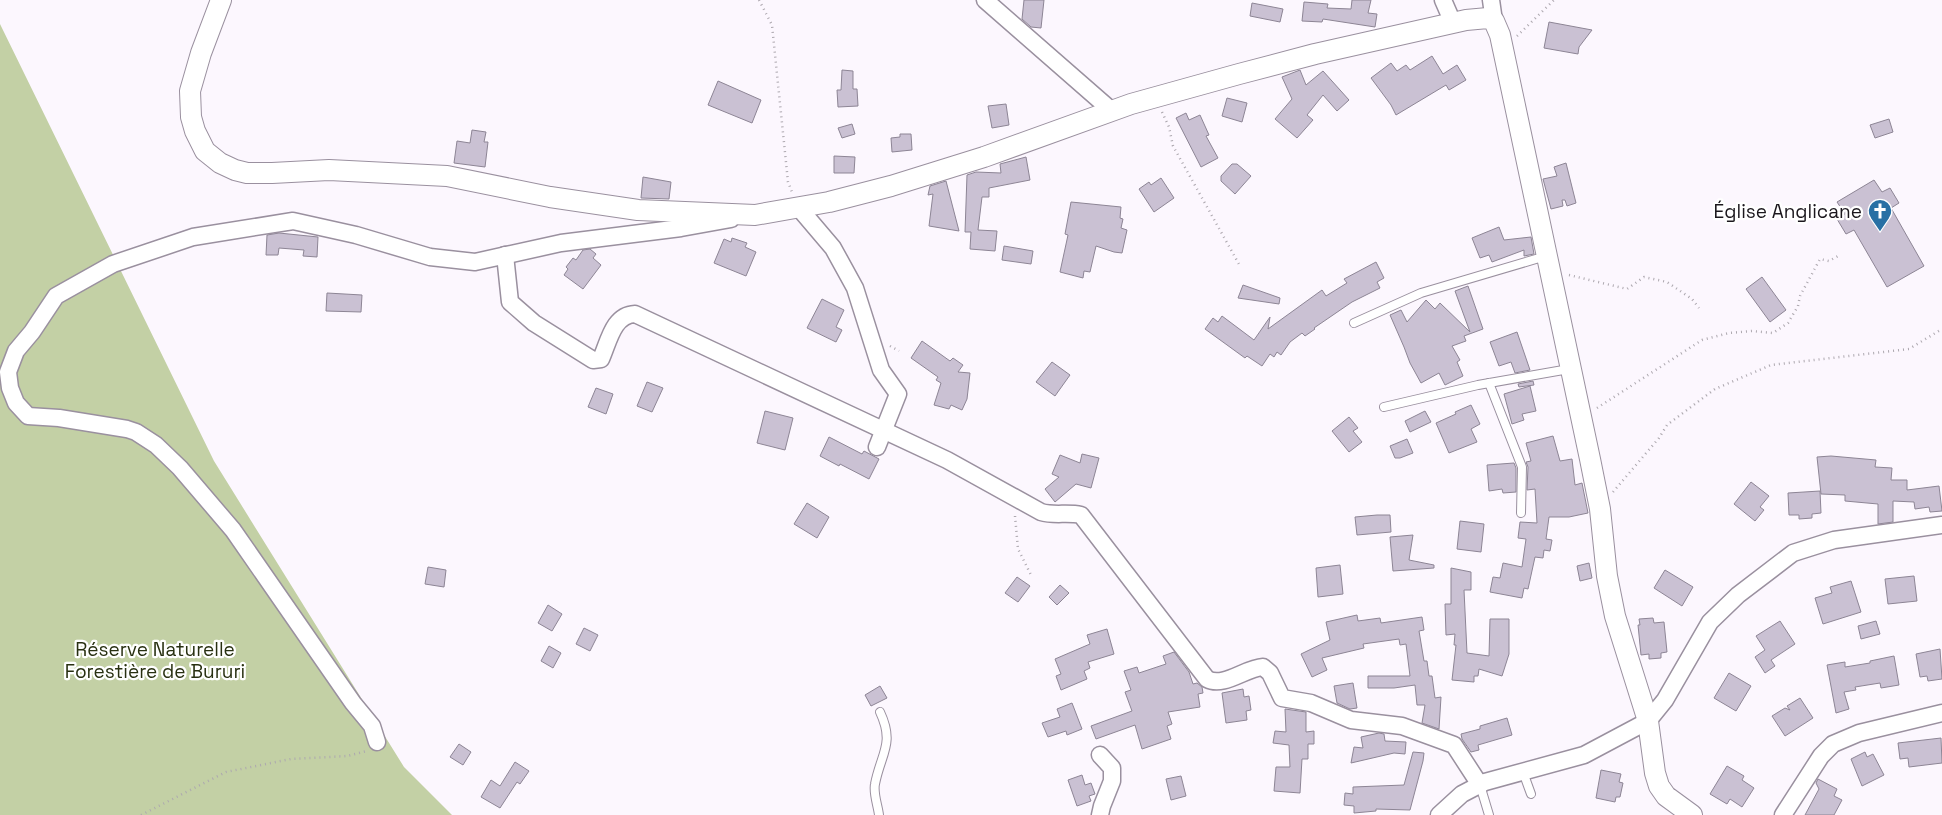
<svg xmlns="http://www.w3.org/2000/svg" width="1942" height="815" font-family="'Space Grotesk',sans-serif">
<rect width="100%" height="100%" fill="#fcf7fe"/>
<polygon fill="#c3d0a5" points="0,24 214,461 404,767 452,815 0,815"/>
<g fill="#cac1d3" stroke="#8d8595">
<polygon points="1024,0 1044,0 1041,28 1031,27 1022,19"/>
<polygon points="1352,0 1371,0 1368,13 1377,14 1375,27 1323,19 1322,22 1302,21 1304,2 1328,4 1327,8 1351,9"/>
<polygon points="1252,3 1283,9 1280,22 1250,16"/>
<polygon points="1549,22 1592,30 1579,47 1578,54 1544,48"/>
<polygon points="1432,56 1443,74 1457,65 1466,80 1449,90 1446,85 1396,115 1391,105 1371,78 1391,63 1397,71 1406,65 1410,70"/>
<polygon points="842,70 853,71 853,89 857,89 858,106 838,107 837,90 841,90"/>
<polygon points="1300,70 1306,85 1323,71 1349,100 1337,111 1323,95 1307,115 1313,120 1297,138 1275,119 1292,99 1282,77"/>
<polygon points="718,81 761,100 752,123 708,105"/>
<polygon points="1227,98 1247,103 1242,122 1222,116"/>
<polygon points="1006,104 1009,125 992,128 988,106"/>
<polygon points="1186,113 1189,120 1200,115 1209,135 1206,136 1218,158 1201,167 1176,118"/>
<polygon points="1889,119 1893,132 1875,138 1870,125"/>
<polygon points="852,124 855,134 842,138 838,128"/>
<polygon points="472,130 486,132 484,142 488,142 485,167 454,163 457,141 470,143"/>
<polygon points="900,134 911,134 912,150 892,152 891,138 900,137"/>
<polygon points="834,156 855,157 854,173 834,173"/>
<polygon points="1026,157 1030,180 989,188 989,197 982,197 978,230 997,231 995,251 970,249 971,232 965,232 967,175 976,172 1001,173 1000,164"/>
<polygon points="1566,163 1576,203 1567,206 1565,200 1562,200 1563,206 1551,209 1543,179 1557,176 1554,167"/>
<polygon points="1232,164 1237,164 1251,176 1235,194 1221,181 1221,176"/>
<polygon points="643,177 671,182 669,199 641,198"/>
<polygon points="1161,178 1174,198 1154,212 1139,189 1149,182 1151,185"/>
<polygon points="1874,180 1882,192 1890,188 1899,203 1891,208 1924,266 1887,287 1854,230 1846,234 1837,219 1845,214 1837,202"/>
<polygon points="946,181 959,231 929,226 933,194 928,195 930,186"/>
<polygon points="1071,202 1121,207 1120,218 1123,219 1121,228 1127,230 1122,253 1114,252 1096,246 1090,272 1084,271 1083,278 1060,272 1068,235 1065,234"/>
<polygon points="1499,227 1504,240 1531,237 1534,254 1524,256 1524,250 1492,262 1489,255 1480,258 1472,238"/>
<polygon points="279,233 318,237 317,257 303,256 304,250 279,248 278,255 266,255 267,235"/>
<polygon points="732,238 747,243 745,247 756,252 746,276 714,263 724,239 731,242"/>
<polygon points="1004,246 1033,251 1031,264 1002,260"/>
<polygon points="590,249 596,254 593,258 601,265 583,289 564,275 568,269 566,267 573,258 576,260 583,250"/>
<polygon points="1376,262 1384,278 1377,282 1380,288 1352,302 1314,328 1315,329 1305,336 1302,333 1290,342 1281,355 1277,352 1274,357 1270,354 1262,366 1247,356 1245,358 1205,329 1213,318 1218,322 1222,316 1254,340 1270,317 1268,329 1322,290 1326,296 1347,283 1344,279"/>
<polygon points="1762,277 1786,310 1770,322 1746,289"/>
<polygon points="1243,285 1280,298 1279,304 1238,298"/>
<polygon points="1468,286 1483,329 1464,336 1466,341 1452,346 1460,360 1457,362 1463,376 1445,385 1439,373 1421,383 1410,363 1404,347 1390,315 1401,310 1407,322 1426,300 1435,309 1440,303 1470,332 1455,291"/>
<polygon points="327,293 362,295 361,312 326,311"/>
<polygon points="822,299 844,310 836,327 842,330 836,342 807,328"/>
<polygon points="1517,332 1530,370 1515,373 1511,362 1499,366 1490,342"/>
<polygon points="922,341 950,361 953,358 963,365 958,372 970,373 967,399 962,410 951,405 949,409 934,405 941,383 936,380 938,377 911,358"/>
<polygon points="1052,362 1070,375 1055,396 1036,382"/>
<polygon points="1533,381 1534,385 1519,387 1518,384"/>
<polygon points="647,382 663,388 652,412 637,406"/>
<polygon points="1530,386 1536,411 1522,414 1524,420 1512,424 1504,394"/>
<polygon points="596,388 613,394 606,414 588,407"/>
<polygon points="1471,405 1480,424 1471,429 1477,442 1449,453 1436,423 1456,414 1455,412"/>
<polygon points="765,411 793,418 785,450 757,443"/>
<polygon points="1425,411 1431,422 1410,432 1405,421"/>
<polygon points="1349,417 1358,428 1353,431 1362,442 1349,452 1332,431"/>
<polygon points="1553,436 1560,461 1572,459 1575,485 1582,483 1588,513 1569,517 1549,517 1546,539 1552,540 1550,551 1544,550 1543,558 1535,557 1528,589 1524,588 1522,598 1490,592 1493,577 1500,578 1503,563 1522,567 1526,539 1518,538 1520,522 1537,523 1535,489 1527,490 1528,467 1526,462 1531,461 1526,443"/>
<polygon points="829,437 862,454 864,451 879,459 869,479 840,464 839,466 820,456"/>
<polygon points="1407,439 1413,453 1400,458 1395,458 1390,446"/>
<polygon points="1082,454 1099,458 1091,488 1076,484 1055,502 1045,489 1059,477 1052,474 1060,455 1080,463"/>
<polygon points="1831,456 1876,460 1875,467 1892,468 1891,480 1907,480 1907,490 1939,486 1942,511 1930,512 1929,507 1915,509 1914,502 1893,501 1893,522 1878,524 1878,504 1845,501 1845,495 1821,494 1817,457"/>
<polygon points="1514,463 1516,468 1516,492 1503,493 1502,489 1489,491 1487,465"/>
<polygon points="1751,482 1769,496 1760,507 1764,510 1755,521 1734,504"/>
<polygon points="1820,491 1821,513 1812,514 1812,518 1799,519 1799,515 1789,515 1788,493"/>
<polygon points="807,503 829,517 817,538 794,524"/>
<polygon points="1377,515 1390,515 1391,532 1357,535 1355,517"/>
<polygon points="1460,521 1484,524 1481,552 1457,549"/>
<polygon points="1413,535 1409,560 1434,565 1434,568 1393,571 1390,537"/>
<polygon points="1589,563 1592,578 1580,581 1577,566"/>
<polygon points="1340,565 1343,594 1318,597 1316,568"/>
<polygon points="428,567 446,570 444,587 425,584"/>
<polygon points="1451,568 1471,572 1471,590 1464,590 1467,653 1489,656 1490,619 1509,619 1509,654 1502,676 1479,669 1478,676 1474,676 1474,682 1452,680 1456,645 1454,645 1455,634 1446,635 1445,604 1451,604"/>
<polygon points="1665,570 1693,587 1682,606 1654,588"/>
<polygon points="1914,576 1917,601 1888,604 1885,579"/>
<polygon points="1017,577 1030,586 1018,602 1005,593"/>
<polygon points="1851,581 1861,612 1823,624 1815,598 1832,593 1830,587"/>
<polygon points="1060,585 1069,593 1057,605 1049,597"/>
<polygon points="548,605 562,614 552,631 538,623"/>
<polygon points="1357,615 1358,621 1380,618 1381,623 1422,617 1424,630 1419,631 1424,661 1427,661 1429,676 1432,676 1435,698 1441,697 1439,729 1422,723 1425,705 1417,705 1415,685 1394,688 1368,688 1368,676 1410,676 1406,644 1400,645 1399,639 1363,644 1364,648 1322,658 1327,670 1312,677 1301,654 1330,640 1326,622"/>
<polygon points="1653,618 1654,623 1664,622 1667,652 1661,653 1661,658 1649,659 1649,654 1641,655 1638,625 1640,625 1639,619"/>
<polygon points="1780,621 1795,644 1771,660 1775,666 1765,673 1755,657 1765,650 1756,636"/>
<polygon points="1876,621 1880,634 1861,639 1858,626"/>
<polygon points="584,628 598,635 590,651 576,644"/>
<polygon points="1107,629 1114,654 1088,662 1090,668 1084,671 1087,679 1061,690 1056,676 1061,674 1055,659 1090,644 1087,635"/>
<polygon points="549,646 561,653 553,668 541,661"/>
<polygon points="1940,649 1942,679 1928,681 1927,676 1920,677 1916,654"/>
<polygon points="1174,652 1189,672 1193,684 1197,683 1202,687 1203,693 1198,694 1200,707 1168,712 1172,724 1167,726 1171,739 1142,749 1135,725 1096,739 1091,726 1132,711 1125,692 1131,690 1124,671 1137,667 1139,673 1166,664 1163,656"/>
<polygon points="1894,656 1899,685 1881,688 1880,683 1855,687 1856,690 1844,692 1849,709 1836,713 1827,665 1845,662 1845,667 1870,663 1870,661"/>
<polygon points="1729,673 1751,686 1736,711 1714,698"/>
<polygon points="1353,683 1357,708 1350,709 1337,703 1334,686"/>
<polygon points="880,686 887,698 871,706 865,695"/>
<polygon points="1243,689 1244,697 1249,696 1251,710 1246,711 1247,720 1226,723 1222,693"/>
<polygon points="1800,698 1813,718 1785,736 1772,716 1785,708 1790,710 1787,706"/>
<polygon points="1072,703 1082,729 1067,735 1066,731 1048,737 1042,723 1060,717 1057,709"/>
<polygon points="1285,709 1306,712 1306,732 1314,731 1314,744 1308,744 1308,759 1302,759 1300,793 1274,791 1276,767 1290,767 1289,745 1273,743 1275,731 1286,732"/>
<polygon points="1507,718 1512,735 1478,745 1479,750 1471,752 1462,739 1461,734 1480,729 1480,726"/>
<polygon points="1379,733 1384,734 1385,741 1406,742 1405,754 1394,753 1351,763 1354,747 1363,748 1361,737"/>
<polygon points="1941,738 1942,763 1909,767 1908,758 1900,759 1898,743"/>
<polygon points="459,744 471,752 463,765 450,757"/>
<polygon points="1413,752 1424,753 1423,761 1410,810 1376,809 1376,811 1354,813 1354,806 1344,805 1345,793 1353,794 1353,787 1404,785"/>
<polygon points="1865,752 1867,757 1873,754 1884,775 1862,786 1851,759"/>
<polygon points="515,762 529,771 520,784 517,782 500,808 481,797 491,780 500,786"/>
<polygon points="1727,766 1744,776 1742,780 1754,788 1742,807 1730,799 1727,804 1710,794"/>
<polygon points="1601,770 1621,774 1619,782 1623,783 1620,797 1616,797 1615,802 1596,798"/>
<polygon points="1082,775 1085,785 1091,783 1095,794 1089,796 1091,801 1077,806 1068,780"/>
<polygon points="1181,776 1186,796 1171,800 1166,779"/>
<polygon points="1818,779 1837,789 1834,796 1842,800 1834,815 1805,815 1819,789 1816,783"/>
</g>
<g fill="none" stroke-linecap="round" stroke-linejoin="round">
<g stroke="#9a909f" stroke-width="10">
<g id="service">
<polyline points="1354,323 1421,293 1546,256"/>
<polyline points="1489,383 1522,467 1521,513"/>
<polyline points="1384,407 1478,385 1569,369"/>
<polyline points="1523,772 1531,794"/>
<polyline points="1480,785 1489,815"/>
<path d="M879 815C878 806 873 793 875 784 881 753 895 744 880 712"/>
</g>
</g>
<g stroke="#9a909f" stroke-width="19">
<g id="minor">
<polyline points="985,0 1112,111"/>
<polyline points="1443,0 1453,23"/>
<polyline points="1491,0 1494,21"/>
<polyline points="799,208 833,248 855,288 881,370 898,394 877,447"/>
<path d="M505 255 510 302 534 323 593 360 601 359C609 341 613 315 635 314L947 460 1041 512C1054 516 1067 512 1081 515L1207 679C1224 688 1245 668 1263 667L1270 673 1282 698 1311 703 1351 720 1402 726 1454 745 1480 785"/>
<polyline points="377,742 372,726 353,703 233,530 180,468 156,445 136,432 127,429 59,418 28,416 16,403 10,388 8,372 16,351 32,332 56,296 113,264 193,237 293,221 356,235 430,257 475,262 561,243 681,228 731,219"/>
<polyline points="1100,755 1112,768 1112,781 1102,806 1100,815"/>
<polyline points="1439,815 1462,794 1485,782 1584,755 1648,721 1665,700 1710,622 1738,595 1793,553 1834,540 1942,525"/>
<polyline points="1783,815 1821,756 1833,744 1859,733 1942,713"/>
</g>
</g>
<g stroke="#9a909f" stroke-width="22">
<polyline id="tertiary" points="221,0 201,53 190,91 191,117 195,131 205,151 220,163 235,170 247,173 272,173 329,170 447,176 550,197 638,210 755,215 829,202 891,186 984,157 1131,104 1239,74 1315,54 1466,20 1488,18 1494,21 1500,35 1590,459 1600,509 1607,576 1615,616 1648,721 1655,773 1659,786 1666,796 1692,815"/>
</g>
<g stroke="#ada8af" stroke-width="2.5" stroke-dasharray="1 4" stroke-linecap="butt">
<polyline points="759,0 772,25 788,182 792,192"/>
<polyline points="1517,36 1554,0"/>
<polyline points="1162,112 1169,127 1173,146 1240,266"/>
<polyline points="1569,275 1627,289 1644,277 1667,282 1692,299 1699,308"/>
<polyline points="890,346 899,351"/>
<polyline points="1597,408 1702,340 1729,333 1752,331 1773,333 1788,323 1798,306 1800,296 1820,259 1829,261 1838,256"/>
<polyline points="1613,492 1659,438 1667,425 1715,389 1771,365 1909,349 1942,329"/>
<polyline points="1015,516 1018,549 1032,577"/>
<polyline points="141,815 226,772 291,759 347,756 367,751"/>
</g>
<use href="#service" stroke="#fff" stroke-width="8"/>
<use href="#minor" stroke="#fff" stroke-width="16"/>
<use href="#tertiary" stroke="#fff" stroke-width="20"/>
</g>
<defs>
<g id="church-pin" transform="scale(1.25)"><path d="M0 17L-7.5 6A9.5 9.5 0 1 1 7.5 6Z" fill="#2870a4" stroke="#fff"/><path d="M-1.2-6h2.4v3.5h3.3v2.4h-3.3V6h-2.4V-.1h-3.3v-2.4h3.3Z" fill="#fff"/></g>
</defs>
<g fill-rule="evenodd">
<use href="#church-pin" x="1880" y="211"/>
</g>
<g text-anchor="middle" stroke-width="4.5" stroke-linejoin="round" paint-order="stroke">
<g font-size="19" fill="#1b171d" stroke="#fff" text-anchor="end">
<text x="1862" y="218">Église Anglicane</text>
</g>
<g font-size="19" fill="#283011" stroke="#fff">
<text x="155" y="656">Réserve Naturelle<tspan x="155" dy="22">Forestière de Bururi</tspan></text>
</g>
</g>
</svg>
